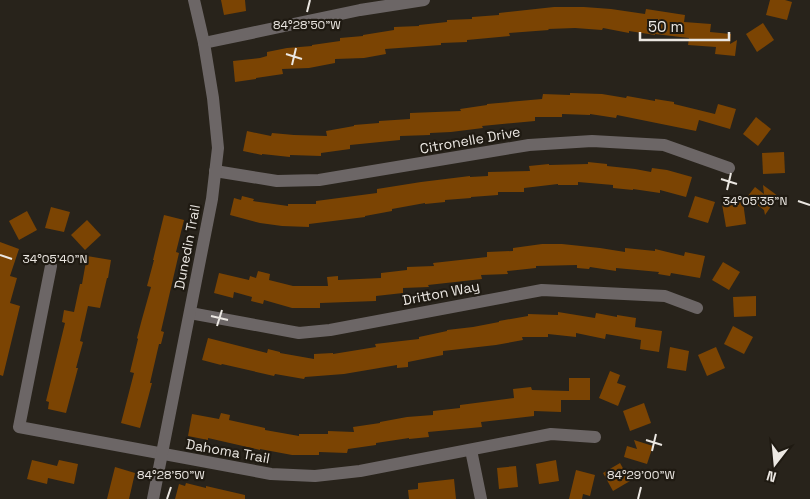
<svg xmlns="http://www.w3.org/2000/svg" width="810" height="499" font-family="'Space Grotesk',sans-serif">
<rect width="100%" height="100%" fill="#28231b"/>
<g fill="#7b4403">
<polygon points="221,0 245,0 246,11 224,15"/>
<polygon points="770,0 785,0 792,2 787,20 766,15"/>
<polygon points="554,7 584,7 611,9 645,14 646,9 685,15 684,22 711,24 710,32 731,34 730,44 737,40 735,56 715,54 716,47 688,45 689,38 655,34 655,35 629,31 629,33 603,28 602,30 575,28 548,29 549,30 509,33 510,36 467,40 467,42 441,43 441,45 385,49 386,54 364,58 335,59 335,63 309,68 282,69 283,74 256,78 256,79 235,82 233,61 260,58 267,56 267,52 287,48 312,46 312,45 340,41 340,38 363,36 363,35 394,30 394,27 419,26 419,25 447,22 447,20 472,19 472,17 499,15 499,13"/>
<polygon points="763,23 774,40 757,52 746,34"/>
<polygon points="570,93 602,94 626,98 627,96 655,101 655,99 674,102 674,104 715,114 718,104 736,109 730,129 699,120 696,131 617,115 616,118 590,114 590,115 562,114 562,117 535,117 535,121 482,126 483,128 451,132 430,133 430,135 400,136 400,140 350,145 350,149 321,153 321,156 290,155 290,157 262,154 262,155 243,151 247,131 271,136 272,133 294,135 327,136 326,131 354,126 354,125 379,123 379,121 410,119 410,113 461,111 460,109 487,105 487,104 542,99 543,94 570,95"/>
<polygon points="756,117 771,129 758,146 743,134"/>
<polygon points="784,152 785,173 763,174 762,153"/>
<polygon points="588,162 607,164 607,166 635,169 651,172 652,168 667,170 692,177 686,197 660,190 660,193 633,189 633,190 613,188 613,185 578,182 578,185 558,185 558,184 524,188 524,192 498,192 498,195 471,197 471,198 445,200 445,202 425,204 425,203 392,209 392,211 365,216 365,217 309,224 309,227 282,226 260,223 230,215 234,198 241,200 242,196 254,199 253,201 288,206 288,204 316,204 316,201 377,193 377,189 421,182 470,176 470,177 488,176 488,172 530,171 529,166 549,164 549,165 588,164"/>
<polygon points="763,185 778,196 765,215 764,210 747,197 755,187 764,194"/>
<polygon points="695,196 715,202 708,223 688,217"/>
<polygon points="743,202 746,224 726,227 722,204"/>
<polygon points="51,207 70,212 64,232 45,228"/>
<polygon points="27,211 37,230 19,240 9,221"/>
<polygon points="164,215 184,220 176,252 179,253 161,331 164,332 161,344 159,344 150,383 152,383 140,428 121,423 134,373 130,372 138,339 137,338 142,319 151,287 147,286 154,260 153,260"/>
<polygon points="87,220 101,235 85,250 71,235"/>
<polygon points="0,242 19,249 10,276 17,278 10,303 20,306 3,376 0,375"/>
<polygon points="542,244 562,244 600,248 625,252 625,248 655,251 655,249 684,256 685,252 705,256 700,278 671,273 670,276 658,274 659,272 616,268 616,271 590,267 589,269 577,268 577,265 536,266 536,268 507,271 508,274 481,275 482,279 428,285 429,287 403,288 403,293 376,296 376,301 320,303 320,308 292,308 264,300 263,304 251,301 252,297 234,292 233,298 214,293 219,273 249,280 250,276 256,278 258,271 270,274 269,280 293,286 328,286 327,277 338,276 338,280 381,278 381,273 407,270 407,267 434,266 433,263 487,257 487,252 513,251 513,248"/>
<polygon points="87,256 111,260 108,278 107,278 100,308 88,306 80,341 83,342 76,368 78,368 66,413 48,409 49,402 46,401 65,323 62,322 64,310 74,312 80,284 82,284"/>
<polygon points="723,262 740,272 729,290 712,280"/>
<polygon points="756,296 756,316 734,317 733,297"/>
<polygon points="558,312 595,318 596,313 617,317 617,315 636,318 635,327 662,331 659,352 640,349 641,340 606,334 605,339 576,333 576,337 548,334 548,337 522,337 523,340 496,345 443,351 443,355 408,362 408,367 397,368 397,365 344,374 305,377 304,379 275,374 274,376 222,364 221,365 202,360 208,338 267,353 268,349 280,352 280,353 314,359 314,354 333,353 333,354 376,347 375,344 419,339 419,337 447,331 447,330 473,327 499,322 499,321 528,316 528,314 558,315"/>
<polygon points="733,326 753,337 744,354 724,344"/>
<polygon points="670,347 689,351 686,371 667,368"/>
<polygon points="716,347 725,368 707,376 698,355"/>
<polygon points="610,371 620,375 617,383 626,386 618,406 599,398"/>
<polygon points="569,378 590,378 590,400 561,400 561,412 534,411 534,416 481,422 482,427 428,432 429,437 409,439 409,438 376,443 376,445 348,449 347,453 319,452 319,455 292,455 260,449 260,450 208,438 208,440 188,436 192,414 219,419 221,413 230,415 229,420 265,428 265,430 299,436 299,434 328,434 328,431 354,432 353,427 380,423 380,422 407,417 433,415 433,411 460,408 460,405 514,398 513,389 531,387 532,390 569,391"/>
<polygon points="644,403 651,423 630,431 623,411"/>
<polygon points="634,440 653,446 647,464 624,457 627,446 637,449"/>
<polygon points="32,460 57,466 59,460 78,464 74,484 48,478 47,484 27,479"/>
<polygon points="556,460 559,481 539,484 536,464"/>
<polygon points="620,463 630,481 613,491 603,473"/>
<polygon points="516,466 518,487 499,489 497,468"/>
<polygon points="115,467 135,473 129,499 107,499"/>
<polygon points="576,470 595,475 590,496 583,494 582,499 569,499"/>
<polygon points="454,479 456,499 409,499 408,490 418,489 418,483"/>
<polygon points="186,483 206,488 206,486 245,495 245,499 175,499 179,484 185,486"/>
</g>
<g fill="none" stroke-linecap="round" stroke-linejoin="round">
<g stroke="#6c6666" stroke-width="12">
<polyline points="204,43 360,10 424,0"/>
<polyline points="215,171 277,181 319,180 529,145 592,141 664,145 729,168"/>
<polyline points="51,266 19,427 271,474 315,476 360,471 551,434 595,437"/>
<polyline points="190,313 299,333 330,330 542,290 665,296 697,308"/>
<polyline points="471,450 481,499"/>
<polyline points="153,499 212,199 218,148 213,98 204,43 194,0"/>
</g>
</g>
<path fill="none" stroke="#ebe7e2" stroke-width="2" d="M307 12 310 0M286 54 302 59M292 65 296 48M721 179 737 184M727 190 731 173M798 201 810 205M0 255 12 259M211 316 228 320M217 326 222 310M646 440 662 445M652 451 656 434M167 499 171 487M638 499 641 487"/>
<g text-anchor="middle" stroke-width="4.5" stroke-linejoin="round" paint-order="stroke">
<g font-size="14" fill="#ebe7e2" stroke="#1f1a12">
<text transform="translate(470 140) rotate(-10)" y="5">Citronelle Drive</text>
<text transform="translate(187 247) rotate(-79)" y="5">Dunedin Trail</text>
<text transform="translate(441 293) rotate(-11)" y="5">Dritton Way</text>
<text transform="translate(228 451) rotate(10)" y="5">Dahoma Trail</text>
</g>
</g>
<g font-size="12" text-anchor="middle" fill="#ebe7e2" stroke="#1f1a12" stroke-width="4.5" stroke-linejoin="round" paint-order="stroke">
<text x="307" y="29">84°28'50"W</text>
<text x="755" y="205">34°05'35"N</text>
<text x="55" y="263">34°05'40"N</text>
<text x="171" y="479">84°28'50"W</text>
<text x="641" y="479">84°29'00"W</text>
</g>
<g transform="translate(775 464) rotate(196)" stroke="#1f1a12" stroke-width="4" paint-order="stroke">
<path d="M0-4L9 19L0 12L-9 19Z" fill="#ebe7e2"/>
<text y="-8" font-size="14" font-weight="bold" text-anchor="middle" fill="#ebe7e2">N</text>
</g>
<path d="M640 32v8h89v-8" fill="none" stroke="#ebe7e2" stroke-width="2.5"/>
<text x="648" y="32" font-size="15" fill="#ebe7e2" stroke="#1f1a12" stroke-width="4" paint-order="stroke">50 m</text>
</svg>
